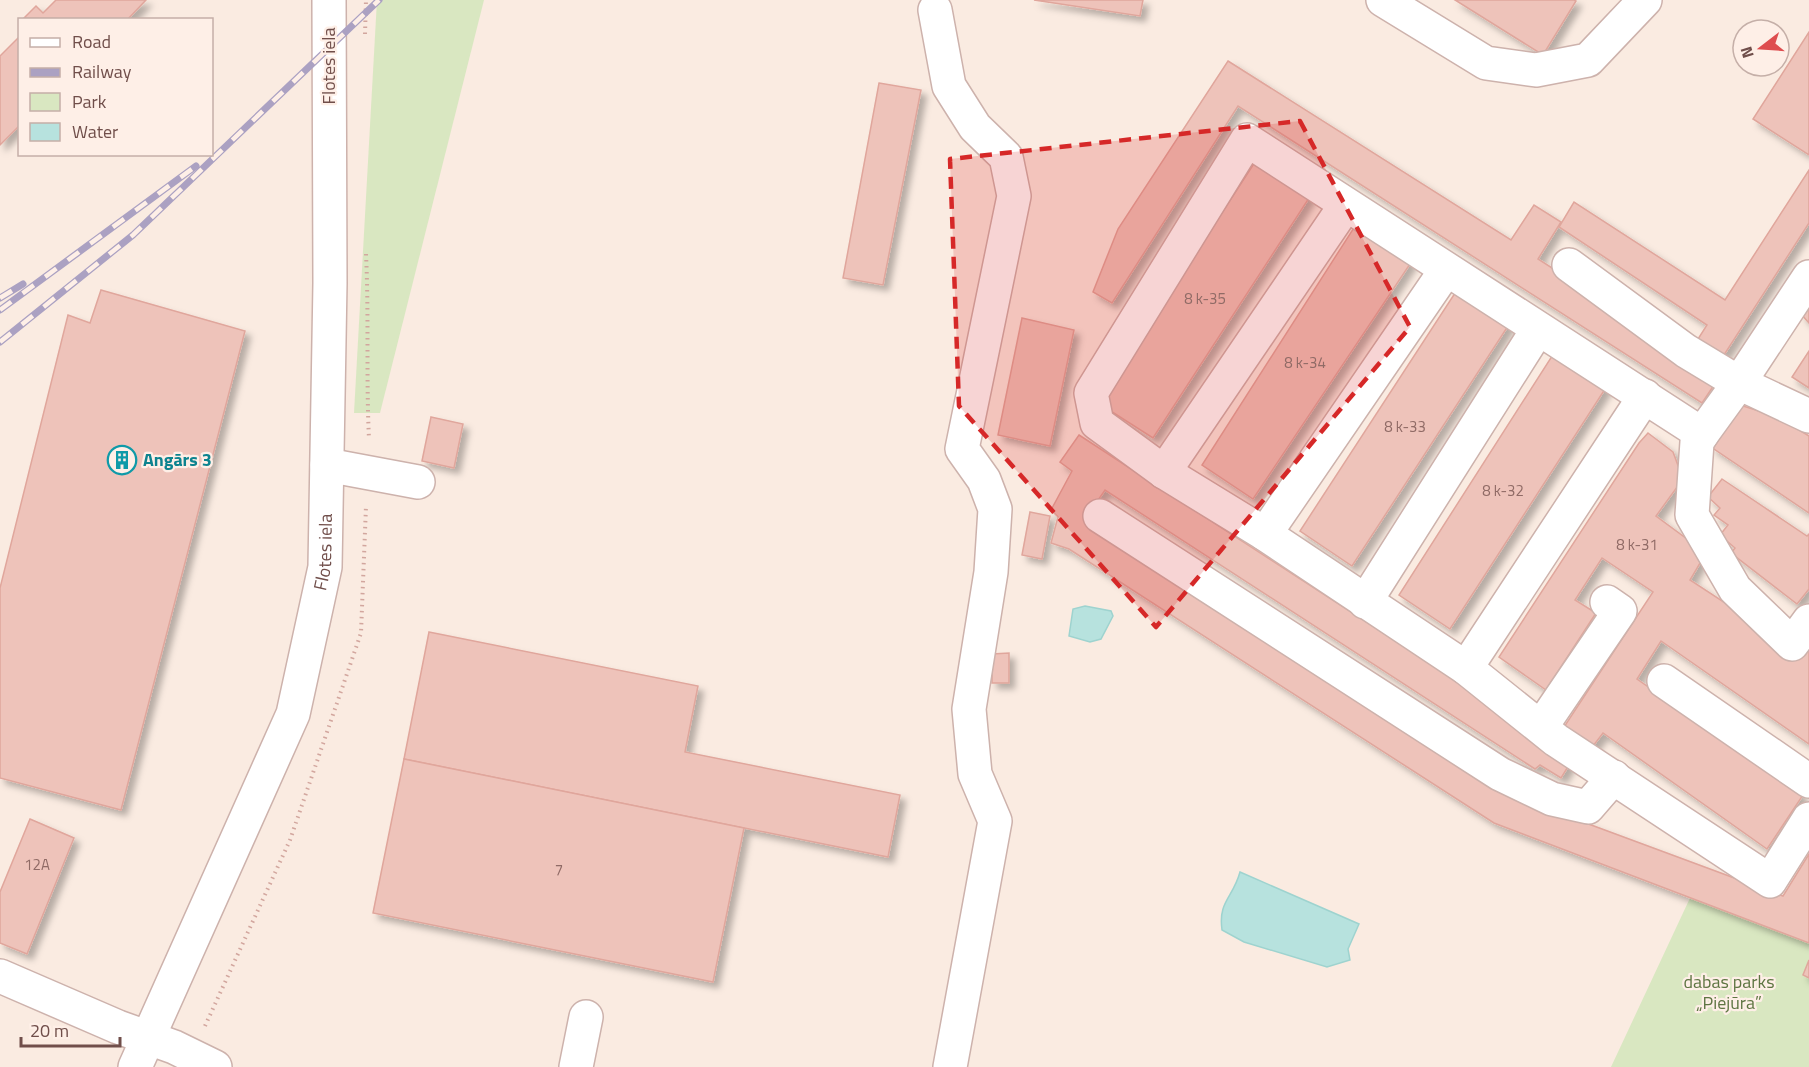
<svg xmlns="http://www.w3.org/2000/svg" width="1809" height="1067" font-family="'Titillium Web',sans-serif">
<defs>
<filter id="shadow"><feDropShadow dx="5.5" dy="5.5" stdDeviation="3" flood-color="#0004"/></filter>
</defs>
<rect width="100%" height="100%" fill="#faebe1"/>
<g fill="#d9e7c1">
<polygon points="377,0 484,0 380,413 354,413"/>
<polygon points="1690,898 1809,943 1809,960 1803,975 1809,978 1809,1067 1611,1067"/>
</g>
<g fill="#b7e2de" stroke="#9ed3cf" stroke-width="1.5">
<polygon points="1085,606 1111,611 1113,616 1101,639 1090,642 1069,636 1073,609"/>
<path d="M1240 872 1359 924 1348 949 1350 960 1327 967 1244 942 1222 930C1218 901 1233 898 1240 872Z"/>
</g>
<g fill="#eec3ba" stroke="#e0a69c" stroke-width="1.5" filter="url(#shadow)">
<polygon points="56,0 146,0 127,20 24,18 36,6 43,13"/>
<polygon points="1034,0 1143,0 1140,16"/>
<polygon points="1455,0 1574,0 1576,1 1543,55"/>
<polygon points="1809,32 1809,155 1753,119"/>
<polygon points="20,36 20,125 0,145 0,56"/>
<polygon points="1228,61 1511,240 1534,205 1561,222 1538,259 1720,376 1702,403 1238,106 1112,303 1093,292 1118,229"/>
<polygon points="879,83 921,90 883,285 843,278"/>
<polygon points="1255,162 1311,195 1153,438 1098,403"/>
<polygon points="1809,170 1809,223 1724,355 1698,339 1707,325 1559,227 1574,202 1725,300"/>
<polygon points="1357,223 1412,261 1253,499 1202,465"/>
<polygon points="1809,289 1809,323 1801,314"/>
<polygon points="101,290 245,331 121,810 0,778 0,588 68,315 90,323"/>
<polygon points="1457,290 1510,323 1352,566 1300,531"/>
<polygon points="1022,318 1074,330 1050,446 998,435"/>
<polygon points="1809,351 1809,388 1792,377"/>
<polygon points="1554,353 1607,386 1450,629 1399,595"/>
<polygon points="1740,405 1778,417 1809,436 1809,513 1711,447 1723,427 1730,423"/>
<polygon points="431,417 463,424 454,468 422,461"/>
<polygon points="1648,433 1673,452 1683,479 1656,516 1706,553 1690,580 1800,652 1809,639 1809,744 1661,641 1637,679 1803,795 1767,849 1603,733 1590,750 1562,730 1653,592 1602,558 1575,600 1596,613 1546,690 1499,657 1639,443"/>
<polygon points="1079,435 1574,757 1561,778 1540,765 1535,769 1105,490 1085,519 1513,796 1783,896 1809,854 1809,943 1494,823 1069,549 1051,543 1058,517 1051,510 1072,471 1060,462"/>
<polygon points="1722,479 1807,536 1809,534 1809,589 1797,604 1731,553 1735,548 1720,535 1728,525 1714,515 1720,508 1708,497"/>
<polygon points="1030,512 1050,516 1042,559 1022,555"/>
<polygon points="429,632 698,686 685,752 900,795 888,857 404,759"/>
<polygon points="1009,653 1009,683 992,683 992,654"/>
<polygon points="404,759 744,828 713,982 373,913"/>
<polygon points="30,819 74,838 27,954 0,943 0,892"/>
<polygon points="1809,960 1809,978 1803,975"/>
</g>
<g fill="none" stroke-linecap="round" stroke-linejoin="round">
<g stroke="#cdb2ac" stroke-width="36">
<g id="minor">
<polyline points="1383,0 1486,63 1536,70 1588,60 1645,0"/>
<polyline points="935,10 949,86 975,127 1006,157 1014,196 962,449 984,480 995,509 991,572 969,709 975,774 995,821 950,1067"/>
<polyline points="1569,265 1686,351 1739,383 1809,416"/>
<polyline points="1809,277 1739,383 1702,434 1697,442 1692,515 1735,589 1792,644 1809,621"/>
<polyline points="1702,434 1247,140 1091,393 1097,423 1164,472 1265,534 1466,668 1556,740 1770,881 1809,819"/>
<polyline points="327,465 418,482"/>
<polyline points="1164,472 1345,206"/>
<polyline points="1100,516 1500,774 1552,799 1588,807 1614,777"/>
<polyline points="1265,534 1446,270"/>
<polyline points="1365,602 1538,329"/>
<polyline points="1466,668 1645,396"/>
<polyline points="1664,681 1809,781"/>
<polyline points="1541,727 1620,611 1607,602"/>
<polyline points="0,976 118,1027 174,1047 215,1067"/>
<path id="s1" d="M135 1067 293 714 325 567 330 283 329 0"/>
<polyline points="576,1067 586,1017"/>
</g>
</g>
<g stroke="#d2a69e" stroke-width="4" stroke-dasharray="1.5 4.5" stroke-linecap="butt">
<polyline points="365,34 366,0"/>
<path d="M366 254C369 316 366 377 369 439"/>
<polyline points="205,1026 290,840 361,633 366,506"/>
</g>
<use href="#minor" stroke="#fff" stroke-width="33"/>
<g stroke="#aba1c2" stroke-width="7">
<g id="rail">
<polyline points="0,298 23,284"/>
<polyline points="0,310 196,166"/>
<polyline points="0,342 133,235 379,0"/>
</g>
</g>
<use href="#rail" stroke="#feefe7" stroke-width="4.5" stroke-dasharray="14" stroke-linecap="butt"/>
</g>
<path fill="#d62828" fill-opacity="0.2" stroke="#d62828" stroke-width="4.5" stroke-dasharray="12 8" stroke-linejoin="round" d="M1300 121 1410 327 1156 627 959 406 950 159Z"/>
<defs>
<g id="building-ring" transform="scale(1.5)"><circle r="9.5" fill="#feefe7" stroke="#0f9aa8" stroke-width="1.5"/><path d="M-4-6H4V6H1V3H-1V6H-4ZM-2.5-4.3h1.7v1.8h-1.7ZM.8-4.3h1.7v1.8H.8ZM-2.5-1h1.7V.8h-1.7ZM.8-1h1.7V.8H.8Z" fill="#0f9aa8"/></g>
</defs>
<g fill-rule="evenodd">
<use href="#building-ring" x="122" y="460"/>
</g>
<g text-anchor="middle" stroke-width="4.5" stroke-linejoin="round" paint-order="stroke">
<g font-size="15" fill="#906b66">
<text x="1205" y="304">8 k-35</text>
<text x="1305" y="368">8 k-34</text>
<text x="1405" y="432">8 k-33</text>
<text x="1503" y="496">8 k-32</text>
<text x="1637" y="550">8 k-31</text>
<text x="37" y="870">12A</text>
<text x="559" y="875">7</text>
</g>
<g font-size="18" fill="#704e4a" stroke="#feefe7">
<text transform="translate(329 66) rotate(-90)" y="6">Flotes iela</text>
<text dy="6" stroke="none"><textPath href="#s1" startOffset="552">Flotes iela</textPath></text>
</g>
<g font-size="18" font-weight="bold" fill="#0d838f" stroke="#feefe7" text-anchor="start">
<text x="143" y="466">Angārs 3</text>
</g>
<g font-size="18" fill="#5e7542" stroke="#feefe7">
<text x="1729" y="988">dabas parks<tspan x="1729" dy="21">„Piejūra”</tspan></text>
</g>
</g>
<rect x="18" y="18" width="195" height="138" fill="#feefe7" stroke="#c5afa8" stroke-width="1.5"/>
<rect x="30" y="38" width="30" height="9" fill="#ffffff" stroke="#c5afa8" stroke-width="1.5"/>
<text x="72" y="48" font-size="18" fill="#704e4a">Road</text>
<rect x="30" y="68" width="30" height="9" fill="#aba1c2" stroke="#c5afa8" stroke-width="1.5"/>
<text x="72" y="78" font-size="18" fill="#704e4a">Railway</text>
<rect x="30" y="93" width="30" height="18" fill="#d9e7c1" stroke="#c5afa8" stroke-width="1.5"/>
<text x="72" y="108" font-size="18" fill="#704e4a">Park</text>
<rect x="30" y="123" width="30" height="18" fill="#b7e2de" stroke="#c5afa8" stroke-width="1.5"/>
<text x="72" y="138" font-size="18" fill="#704e4a">Water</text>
<g transform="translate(1761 48) rotate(253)"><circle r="28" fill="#feefe7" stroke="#c5afa8" stroke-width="1.5"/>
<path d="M0-4.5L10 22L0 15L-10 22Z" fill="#de4d4f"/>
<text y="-9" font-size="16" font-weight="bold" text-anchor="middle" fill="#704e4a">N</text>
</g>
<path d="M21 1037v9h99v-9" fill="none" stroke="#704e4a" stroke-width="3"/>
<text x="30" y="1037" font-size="18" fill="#704e4a" stroke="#feefe7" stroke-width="4.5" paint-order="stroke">20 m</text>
</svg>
